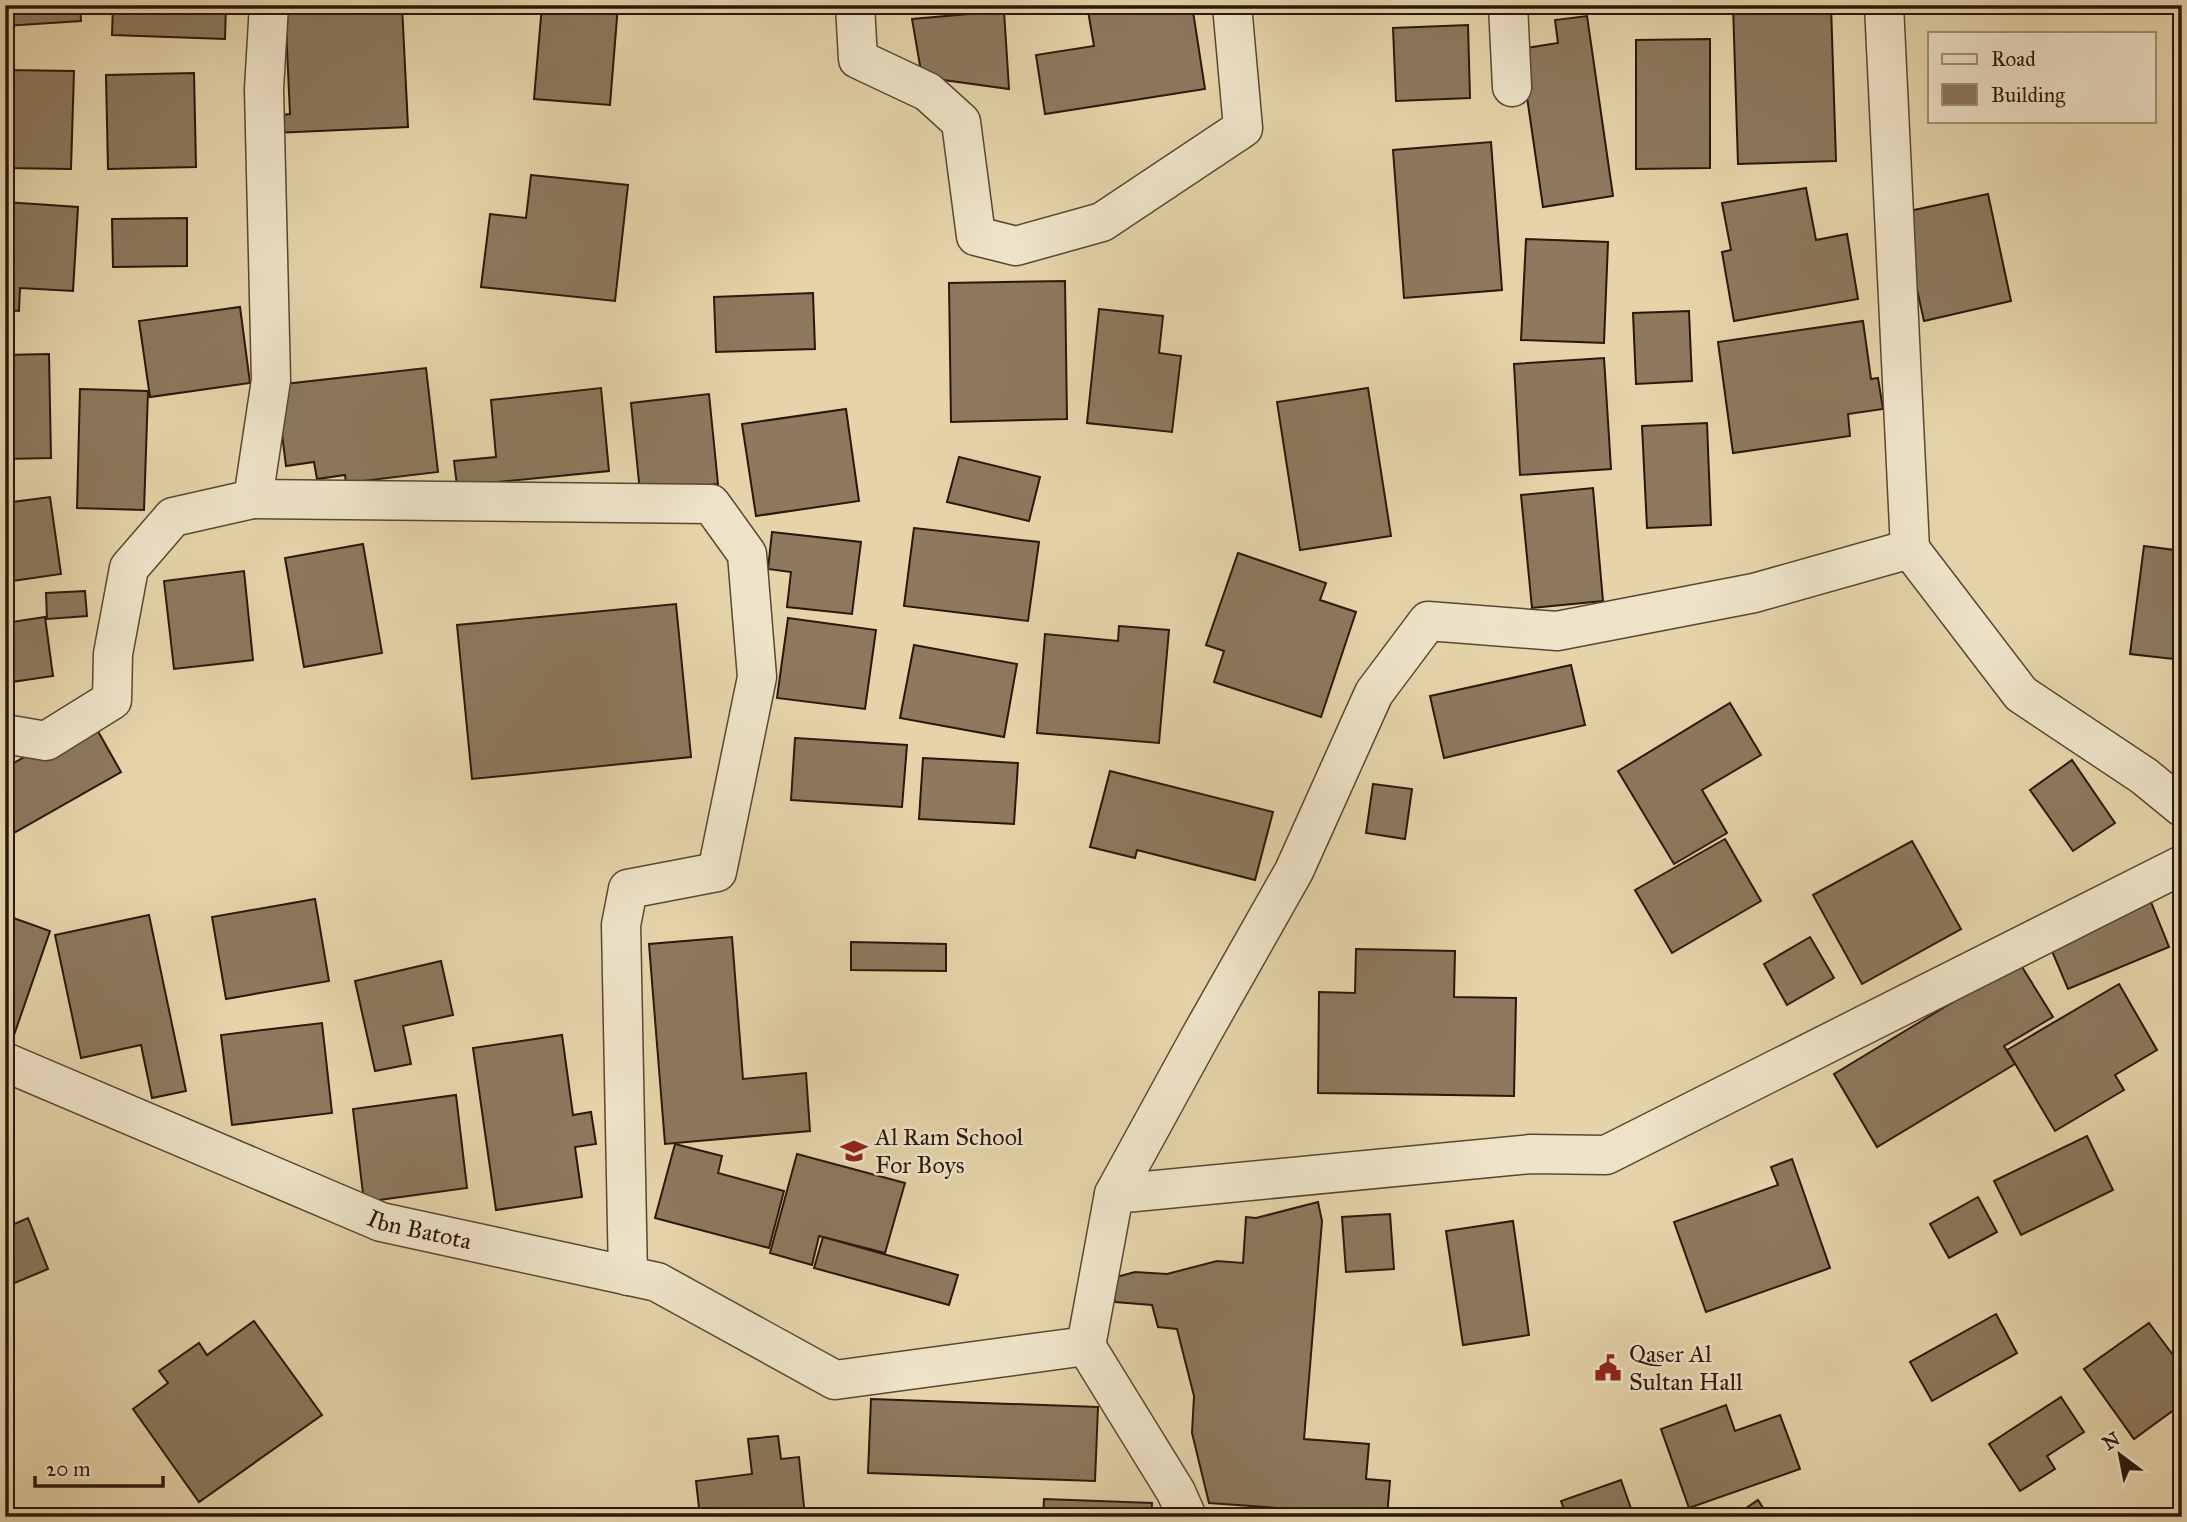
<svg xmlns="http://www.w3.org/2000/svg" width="2187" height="1522" font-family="'IM FELL Great Primer',serif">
<rect width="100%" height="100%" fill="#e5d4aa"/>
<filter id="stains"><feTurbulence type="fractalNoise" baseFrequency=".00286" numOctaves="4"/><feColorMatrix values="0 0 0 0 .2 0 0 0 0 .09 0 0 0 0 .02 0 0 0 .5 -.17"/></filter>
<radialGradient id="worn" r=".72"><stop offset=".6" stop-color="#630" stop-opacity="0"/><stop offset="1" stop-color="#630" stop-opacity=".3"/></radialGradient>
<g fill="#8c795e" stroke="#2b170b" stroke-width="2">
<polygon points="5,5 80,5 81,21 5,26"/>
<polygon points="113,5 226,5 225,39 112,35"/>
<polygon points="285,5 402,5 408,127 274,133 273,116 290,114"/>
<polygon points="542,5 618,5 610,105 534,99"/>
<polygon points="1087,5 1192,5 1205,89 1045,114 1036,55 1094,46"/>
<polygon points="1733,5 1831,5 1836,161 1738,164"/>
<polygon points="1004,11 1009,89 922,77 912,19"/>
<polygon points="1587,16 1613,196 1543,207 1520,49 1558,43 1555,20"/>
<polygon points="1468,25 1470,98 1396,101 1393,28"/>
<polygon points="1710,39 1710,168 1636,169 1636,40"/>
<polygon points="6,70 74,71 71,169 5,168"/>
<polygon points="194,73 196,167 108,169 106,75"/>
<polygon points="1491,142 1502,290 1404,298 1393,150"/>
<polygon points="531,175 628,185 615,301 481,287 490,214 526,218"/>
<polygon points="1806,188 1816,240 1847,234 1858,299 1734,321 1722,252 1731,250 1722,203"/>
<polygon points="1988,194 2011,301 1924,321 1900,213"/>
<polygon points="5,202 78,207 73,291 20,288 19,311 5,310"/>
<polygon points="187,218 187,266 113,267 112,219"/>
<polygon points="1526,239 1608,242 1604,343 1521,340"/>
<polygon points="1065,281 1067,419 951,422 949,283"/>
<polygon points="813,293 815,349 716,352 714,297"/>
<polygon points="240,307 250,383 150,397 139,321"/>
<polygon points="1099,309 1163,316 1159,353 1181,356 1172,432 1087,423"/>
<polygon points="1689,311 1692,381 1636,384 1633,313"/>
<polygon points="1863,321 1871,379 1878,378 1883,409 1848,414 1850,436 1733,453 1718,342"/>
<polygon points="49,354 51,458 5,459 5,355"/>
<polygon points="1604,358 1611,469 1520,475 1514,364"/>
<polygon points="426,368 438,472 346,483 345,475 317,479 314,462 286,466 276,385"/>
<polygon points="601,388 609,471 457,486 454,461 496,457 491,400"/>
<polygon points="1368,388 1391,536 1300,550 1277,402"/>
<polygon points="80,389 148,391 144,510 77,508"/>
<polygon points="709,394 718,484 640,492 631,403"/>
<polygon points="846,409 859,501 756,516 742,424"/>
<polygon points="1707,423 1711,525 1647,528 1642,426"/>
<polygon points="959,457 1040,477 1029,521 947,502"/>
<polygon points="1593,488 1603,601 1532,608 1521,495"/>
<polygon points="50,497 61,574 5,582 5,503"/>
<polygon points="914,528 1039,542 1028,621 904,606"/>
<polygon points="772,532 861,542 852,614 787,607 791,572 768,569"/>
<polygon points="363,544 382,653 304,667 285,558"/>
<polygon points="2144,546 2182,551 2182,660 2130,654"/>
<polygon points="1238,553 1326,583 1320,600 1356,612 1321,717 1214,682 1224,651 1206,645"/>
<polygon points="244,571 253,660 174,669 164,581"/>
<polygon points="85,591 87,616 47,619 46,593"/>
<polygon points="676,604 691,757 472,779 457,625"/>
<polygon points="45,617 53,676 5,683 5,623"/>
<polygon points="788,618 876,630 865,709 777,698"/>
<polygon points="1119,626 1169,630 1159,743 1037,733 1045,634 1118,641"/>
<polygon points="914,645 1017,664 1004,737 900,718"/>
<polygon points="1571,665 1585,725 1444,758 1430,696"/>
<polygon points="1730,703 1761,755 1702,790 1727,833 1674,864 1618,771"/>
<polygon points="91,719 121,772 5,838 5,768"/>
<polygon points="2182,732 2182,797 2173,796"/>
<polygon points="795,738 907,745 902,807 791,800"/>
<polygon points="923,758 1018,763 1014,824 919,819"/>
<polygon points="2072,760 2115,823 2073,851 2030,790"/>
<polygon points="1110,771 1273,812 1255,880 1137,850 1135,858 1090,847"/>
<polygon points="1373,784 1412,789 1405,839 1366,833"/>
<polygon points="1725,839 1761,901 1672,953 1635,890"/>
<polygon points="1912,841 1961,929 1862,984 1813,895"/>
<polygon points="315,899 329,981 226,999 212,917"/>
<polygon points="2151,902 2169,947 2068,989 2049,944"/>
<polygon points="5,915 50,931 13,1038 5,1035"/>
<polygon points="149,915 186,1091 152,1098 141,1045 81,1058 55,935"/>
<polygon points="732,937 743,1079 806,1073 810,1131 665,1144 649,944"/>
<polygon points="1810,937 1834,978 1787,1005 1764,964"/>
<polygon points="851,942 946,944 946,971 851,970"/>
<polygon points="2182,943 2182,958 2175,948"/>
<polygon points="1356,949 1455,951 1454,997 1516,998 1514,1096 1318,1093 1319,992 1355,993"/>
<polygon points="441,961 453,1015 403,1026 411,1064 375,1071 355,981"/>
<polygon points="2019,962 2053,1017 2004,1046 2015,1064 1877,1147 1834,1074"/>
<polygon points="2119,984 2157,1050 2115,1075 2124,1090 2055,1131 2007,1050"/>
<polygon points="322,1023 332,1113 232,1125 221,1035"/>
<polygon points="562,1035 573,1115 591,1112 596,1144 575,1147 582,1197 496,1210 473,1048"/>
<polygon points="456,1095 467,1188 364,1202 353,1109"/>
<polygon points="2087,1136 2113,1190 2021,1235 1994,1181"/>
<polygon points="675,1144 722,1156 718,1173 784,1191 769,1248 655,1218"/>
<polygon points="797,1154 905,1183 885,1253 819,1236 812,1265 770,1253"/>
<polygon points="1792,1159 1830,1268 1706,1312 1674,1222 1778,1185 1771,1167"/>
<polygon points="1978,1197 1997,1232 1949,1258 1930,1224"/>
<polygon points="1318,1202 1322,1221 1304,1439 1369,1444 1366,1479 1390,1481 1387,1516 1209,1503 1192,1433 1194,1396 1177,1329 1158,1327 1152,1305 1115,1302 1109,1279 1135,1272 1167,1274 1217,1261 1243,1263 1246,1217 1256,1218"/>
<polygon points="1390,1214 1394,1269 1346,1272 1342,1217"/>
<polygon points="28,1218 48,1269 5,1287 5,1228"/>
<polygon points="1513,1221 1529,1335 1463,1345 1446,1231"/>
<polygon points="823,1237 958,1275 949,1305 814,1268"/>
<polygon points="1996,1314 2017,1353 1932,1401 1910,1362"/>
<polygon points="254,1321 322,1415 199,1502 133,1409 168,1383 159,1371 199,1343 207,1355"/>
<polygon points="2149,1323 2182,1367 2182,1404 2134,1439 2084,1369"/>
<polygon points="2061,1397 2084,1432 2047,1456 2055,1469 2020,1491 1989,1444"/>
<polygon points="871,1399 1098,1407 1095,1481 868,1473"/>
<polygon points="1726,1405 1735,1431 1780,1415 1800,1469 1689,1508 1661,1429"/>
<polygon points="778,1436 781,1459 799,1457 805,1517 700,1517 696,1481 752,1474 748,1439"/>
<polygon points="1621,1480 1634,1517 1567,1517 1561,1501"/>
<polygon points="1044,1499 1152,1503 1151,1517 1043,1517"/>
<polygon points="1758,1500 1769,1517 1733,1517"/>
</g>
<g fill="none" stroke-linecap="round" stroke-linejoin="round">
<g stroke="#5a4633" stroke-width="41">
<g id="street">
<polyline points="855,5 858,59 928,92 961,122 976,236 1016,246 1102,222 1243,128 1232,5"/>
<polyline points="1508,5 1512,87"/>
<polyline points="1884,5 1910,549"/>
<polyline points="253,499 711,504 747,554 757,677 717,872 628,889 621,925 628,1276"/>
<polyline points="5,734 46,741 112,700 113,654 129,568 173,517 253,499 271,380 264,89 269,5"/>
<path id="s1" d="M5 1062 381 1222 657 1282 835 1380 1086 1346"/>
<polyline points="1114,1194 1200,1037 1294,871 1374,693 1428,621 1557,631 1754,593 1910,549 2021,694 2144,776 2182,807"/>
<polyline points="1187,1517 1176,1492 1086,1346 1114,1194 1531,1154 1606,1155 2182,865"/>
</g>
</g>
<use href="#street" stroke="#eee3c8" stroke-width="38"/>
</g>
<defs>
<g id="school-bare" transform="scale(2.1)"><path d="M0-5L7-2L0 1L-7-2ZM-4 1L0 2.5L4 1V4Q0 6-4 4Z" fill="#8f2418" stroke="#eee3c8" stroke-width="2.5" paint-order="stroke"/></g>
<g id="civic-bare" transform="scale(2.1)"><path d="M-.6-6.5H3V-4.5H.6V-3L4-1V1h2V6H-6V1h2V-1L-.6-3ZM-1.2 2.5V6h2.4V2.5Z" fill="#8f2418" stroke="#eee3c8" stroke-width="2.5" paint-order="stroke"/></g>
</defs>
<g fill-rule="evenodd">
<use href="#school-bare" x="854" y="1151"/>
<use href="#civic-bare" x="1608" y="1368"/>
</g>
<g text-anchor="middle" stroke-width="5" stroke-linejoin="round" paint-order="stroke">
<g font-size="24" fill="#2b170b" stroke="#eee3c8" text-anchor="start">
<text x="875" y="1145">Al Ram School<tspan x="875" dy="28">For Boys</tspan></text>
<text x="1629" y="1362">Qaser Al<tspan x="1629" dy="28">Sultan Hall</tspan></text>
</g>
<g font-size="24" fill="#2b170b" stroke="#eee3c8">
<text dy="8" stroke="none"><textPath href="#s1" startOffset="448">Ibn Batota</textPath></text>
</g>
</g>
<rect width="2187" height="1522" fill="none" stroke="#e5d4aa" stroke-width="28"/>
<rect x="7" y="7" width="2173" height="1508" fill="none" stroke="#2b170b" stroke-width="3.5"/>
<rect x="14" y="14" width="2159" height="1494" fill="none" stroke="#2b170b" stroke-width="2"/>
<rect x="1928" y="32" width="228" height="91" fill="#eee3c8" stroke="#a0917c" stroke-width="2"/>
<rect x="1942" y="54" width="35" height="10" fill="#eee3c8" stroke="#a0917c" stroke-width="2"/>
<text x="1991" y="66" font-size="21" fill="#2b170b">Road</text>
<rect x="1942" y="84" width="35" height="21" fill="#8c795e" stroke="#a0917c" stroke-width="2"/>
<text x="1991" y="102" font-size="21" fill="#2b170b">Building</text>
<g transform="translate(2120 1455) rotate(328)" stroke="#eee3c8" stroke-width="5" paint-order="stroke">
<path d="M0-5L12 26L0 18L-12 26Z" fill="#2b170b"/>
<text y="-10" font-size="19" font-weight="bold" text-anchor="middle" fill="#2b170b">N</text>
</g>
<path d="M35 1476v10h128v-10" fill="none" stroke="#2b170b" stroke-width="3.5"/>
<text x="46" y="1476" font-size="21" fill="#2b170b" stroke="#eee3c8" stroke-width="5" paint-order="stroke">20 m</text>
<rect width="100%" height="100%" filter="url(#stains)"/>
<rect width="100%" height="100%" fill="url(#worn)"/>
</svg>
